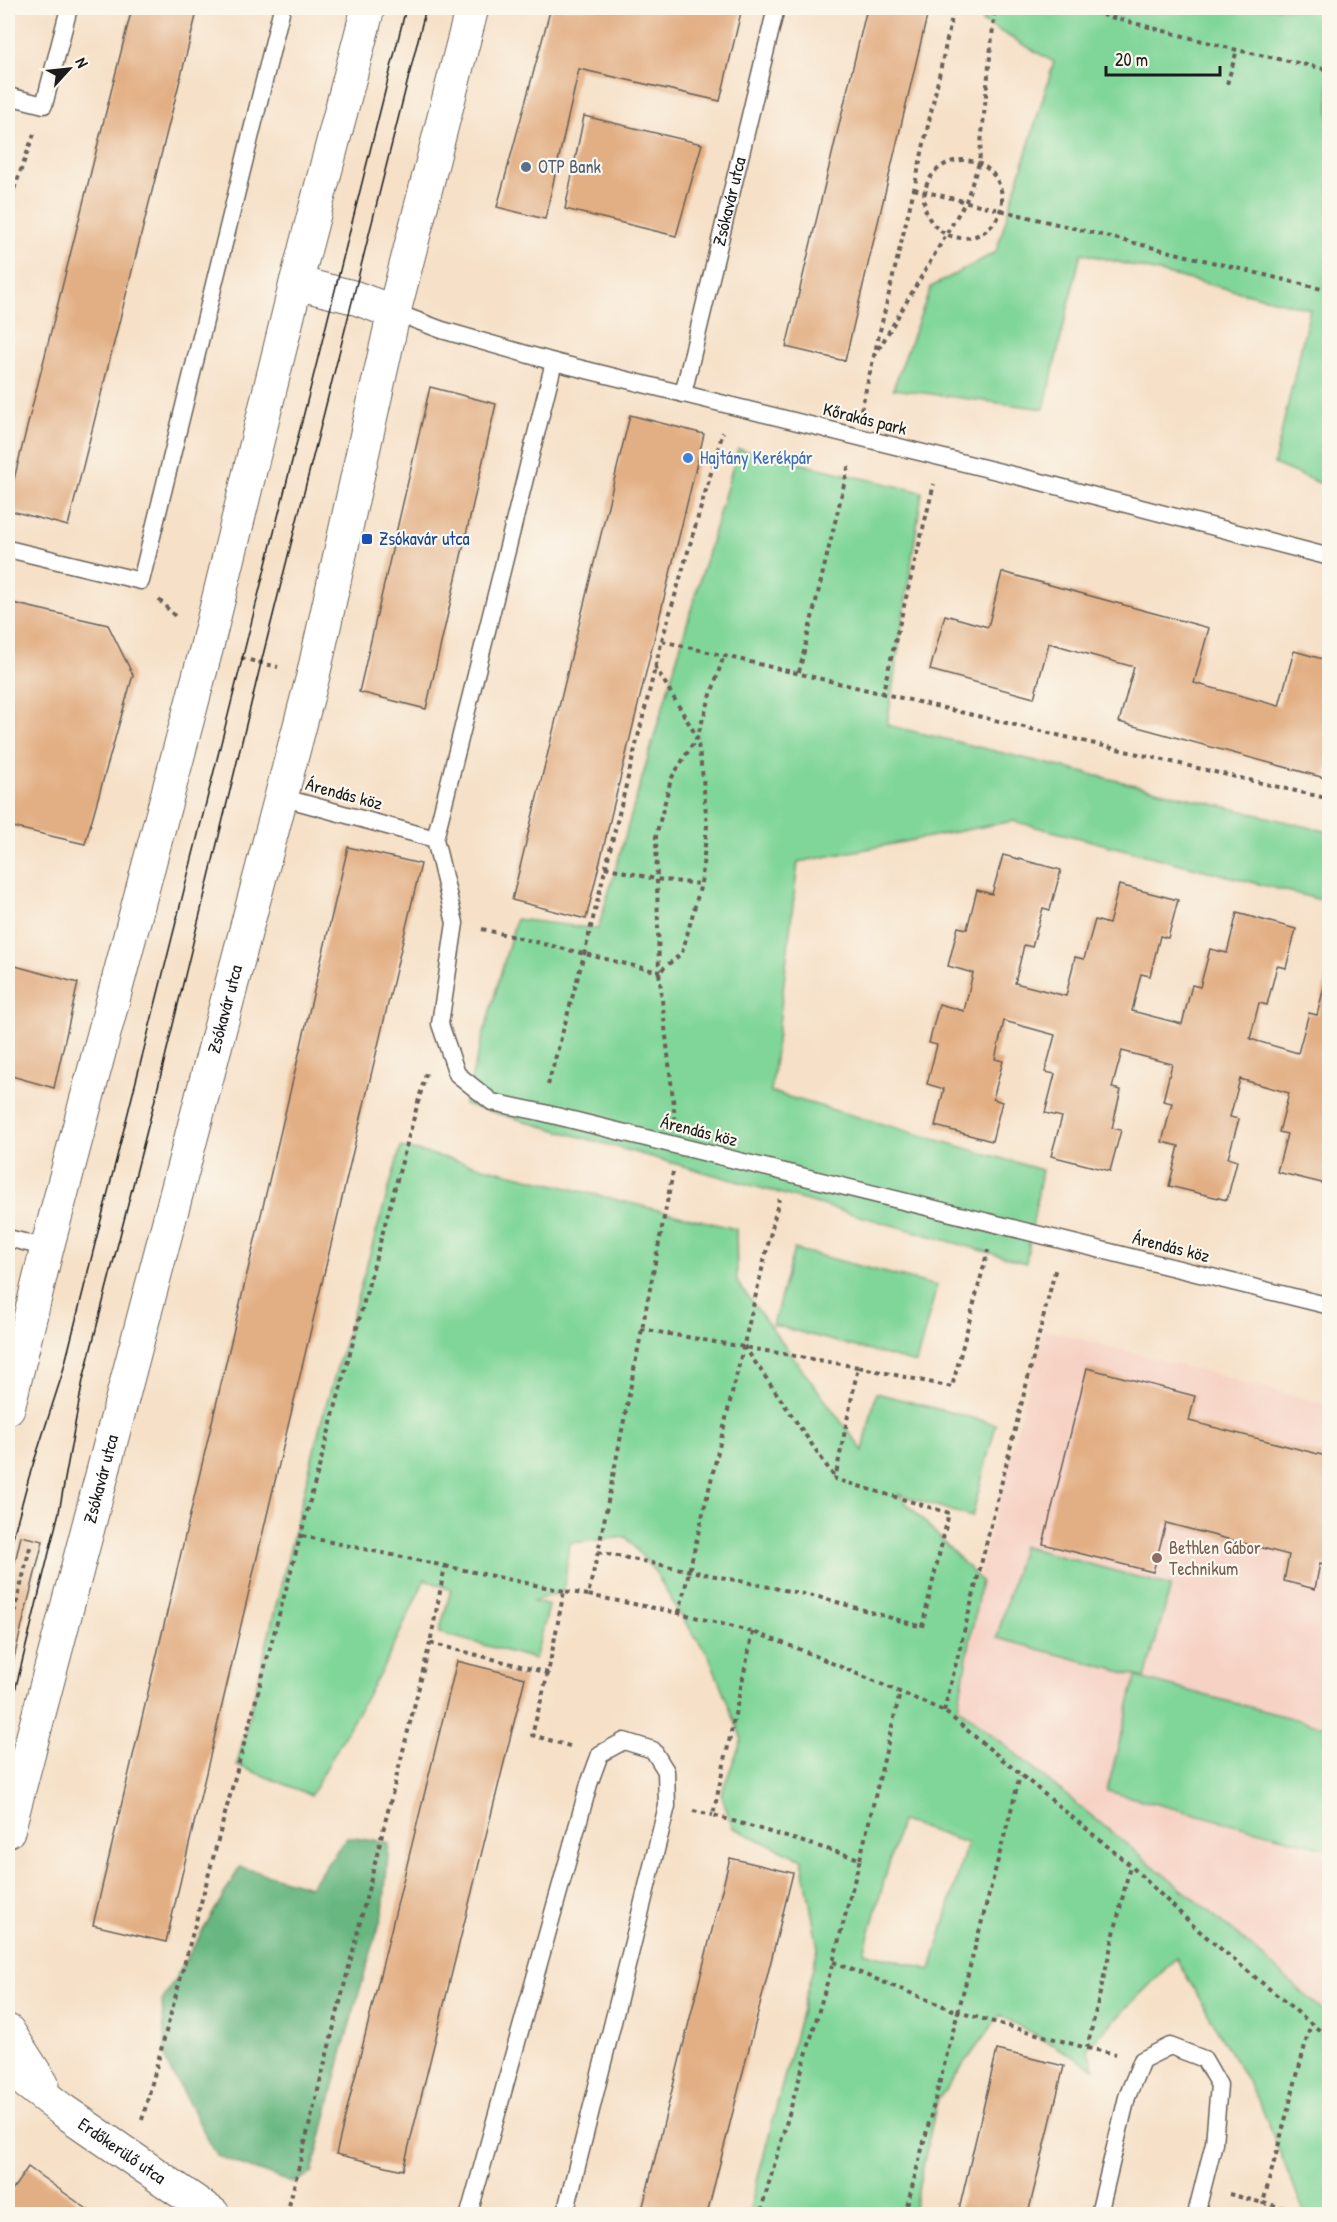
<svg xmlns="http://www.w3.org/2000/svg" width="1337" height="2222" font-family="'Patrick Hand',sans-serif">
<rect width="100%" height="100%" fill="#fbf7ec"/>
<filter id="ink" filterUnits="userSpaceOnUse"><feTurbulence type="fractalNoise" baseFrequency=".0167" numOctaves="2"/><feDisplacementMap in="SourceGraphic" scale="12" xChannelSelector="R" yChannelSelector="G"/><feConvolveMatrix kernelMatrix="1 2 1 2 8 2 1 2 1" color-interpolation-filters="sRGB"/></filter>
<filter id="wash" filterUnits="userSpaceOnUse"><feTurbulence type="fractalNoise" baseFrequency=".008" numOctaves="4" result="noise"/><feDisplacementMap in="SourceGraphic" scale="24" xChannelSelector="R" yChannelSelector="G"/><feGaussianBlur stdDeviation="1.35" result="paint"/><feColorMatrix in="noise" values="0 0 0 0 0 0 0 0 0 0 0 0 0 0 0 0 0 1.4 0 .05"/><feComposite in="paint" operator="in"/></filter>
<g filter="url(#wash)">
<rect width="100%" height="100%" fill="#f6e0c7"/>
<polygon fill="#f6d2c4" points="1043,1329 1329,1405 1329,2029 944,1711"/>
<g fill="#80d699" stroke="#4e795a" stroke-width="1.5" fill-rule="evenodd">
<polygon points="985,8 1329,8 1329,487 1274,464 1310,309 1081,253 1044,409 893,389 931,287 996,252 1054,62 982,21"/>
<polygon points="738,449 922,492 887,725 1329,832 1329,902 1013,821 798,862 771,1092 1042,1170 1026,1263 464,1104 516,919 598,929"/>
<path d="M401 1147 736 1229 737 1282 863 1451 876 1393 996 1424 972 1517 898 1494 981 1581 958 1707 1239 1936 1329 2016V2214H1305L1260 2104 1176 1958 1087 2048 1095 2069 1000 2015 937 2101 913 2214H752L751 2204 818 1948 802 1859 733 1828 721 1794 742 1739 709 1656 679 1613 656 1573 626 1537 569 1543 564 1591 533 1601 549 1606 535 1659 439 1633 451 1590 425 1579 387 1660 311 1795 237 1765 320 1426ZM901 1821 967 1843 931 1970 864 1952Z"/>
<polygon points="794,1249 937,1286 916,1363 773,1325"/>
<polygon points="1022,1546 1171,1586 1145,1678 997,1638"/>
<polygon points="1136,1677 1329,1728 1329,1849 1107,1791"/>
</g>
<polygon fill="#68b781" stroke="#426a4e" stroke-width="1.5" points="347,1837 389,1843 383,1912 348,2030 312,2173 293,2183 217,2156 166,2061 162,2001 240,1867 310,1887"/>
<g id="blocks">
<g fill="#e2ae83">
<polygon points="132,8 198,8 68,526 8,510 8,503"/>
<polygon points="557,8 742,8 720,101 579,69 545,219 497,207 550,11"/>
<polygon points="867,8 929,8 845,361 786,347"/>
<polygon points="584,116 702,144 676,236 565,209"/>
<polygon points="430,387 496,404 426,709 359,692"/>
<polygon points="630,415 704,434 586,919 512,900"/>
<polygon points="1002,572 1209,628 1194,683 1279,706 1294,651 1330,661 1330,762 1325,778 1119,722 1134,667 1091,655 1049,643 1034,698 930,670 945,615 988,627"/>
<polygon points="8,602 108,625 133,675 85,844 8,826"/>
<polygon points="348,847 421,864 166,1942 93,1925"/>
<polygon points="1003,855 1061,870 1050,910 1043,908 1032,947 1024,945 1015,983 1066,996 1075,957 1084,959 1095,920 1109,924 1119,885 1178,900 1168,938 1160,936 1150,976 1141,974 1132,1011 1182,1024 1192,985 1200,987 1210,949 1227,953 1237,913 1296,929 1286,968 1277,966 1267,1005 1259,1003 1250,1039 1298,1053 1309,1013 1317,1015 1327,975 1330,975 1330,1185 1277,1172 1287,1134 1279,1132 1289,1093 1240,1079 1230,1117 1239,1119 1228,1158 1237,1161 1227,1200 1169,1186 1179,1146 1162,1142 1172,1103 1163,1101 1172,1064 1122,1051 1112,1088 1121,1090 1112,1128 1121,1130 1110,1171 1051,1156 1062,1117 1045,1113 1055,1074 1045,1072 1055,1035 1004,1021 995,1059 1003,1061 993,1099 1002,1102 992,1141 935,1126 944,1089 927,1084 937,1045 929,1043 939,1004 964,1011 973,973 948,966 958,927 967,929 977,890 992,894"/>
<polygon points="8,964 78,983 54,1088 8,1075"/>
<polygon points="1087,1368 1195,1396 1189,1421 1330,1457 1330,1566 1320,1563 1315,1589 1284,1581 1289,1555 1166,1523 1153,1572 1043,1544"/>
<polygon points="21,1536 43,1541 8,1682 8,1592"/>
<polygon points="457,1661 525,1678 403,2170 336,2154"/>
<polygon points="730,1858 793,1873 762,1997 707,2214 641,2214"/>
<polygon points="997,2050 1064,2066 1028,2214 958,2214"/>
<polygon points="28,2167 94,2214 8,2214 8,2196"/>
</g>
</g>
</g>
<g filter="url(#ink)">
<use href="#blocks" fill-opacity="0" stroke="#686158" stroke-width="1.5"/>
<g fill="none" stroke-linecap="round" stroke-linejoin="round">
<g stroke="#686158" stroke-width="19">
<g id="service">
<polyline points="8,96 44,105 69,8"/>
<polyline points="394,312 442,330 554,362 1037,481 1330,557"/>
<path id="s1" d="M683 394 776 8"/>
<polyline points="8,549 141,581 282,8"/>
<polyline points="281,797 435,839 455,923 440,1024 457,1074 492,1102 540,1112 1330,1306"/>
<polyline points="435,839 554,362"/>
<polyline points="8,1238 47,1248"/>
<polyline points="469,2214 589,1784 600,1754 624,1741 653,1750 666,1771 667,1806 565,2214"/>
<polyline points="1099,2214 1127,2097 1142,2060 1170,2046 1204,2059 1219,2085 1214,2143 1196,2214"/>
</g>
</g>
<g stroke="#686158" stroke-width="35">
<g id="tertiary">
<polyline points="296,283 353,297 394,312"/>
<polyline points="8,1408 47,1248 206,650 296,283 368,8"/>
<path id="s2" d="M8 1831 313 676 394 312 472 8"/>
<polyline points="8,2031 42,2084"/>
<path id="s3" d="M8 2068 61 2109 213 2214"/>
</g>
</g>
<g stroke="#686158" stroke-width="4" stroke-dasharray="4.5 4.5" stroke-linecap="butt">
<polyline points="1076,8 1237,50 1330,70"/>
<polyline points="1227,84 1237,50"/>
<circle cx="963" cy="199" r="39"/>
<polyline points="914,189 1330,291"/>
<polyline points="8,206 35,131"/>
<polyline points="874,357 966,201 979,163 995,8"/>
<polyline points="861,410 914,189 954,8"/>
<polyline points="159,600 177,618"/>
<path d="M662 641C884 694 1107 747 1330 799"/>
<polyline points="241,658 278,667"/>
<polyline points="655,666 697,737 703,778 707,826 701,884 682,953 659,972 675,1118"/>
<polyline points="799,672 849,464"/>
<polyline points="882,695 934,484"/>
<polyline points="605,867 655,879 701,884"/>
<polyline points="482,929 659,972 656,836 671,779 697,737 724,655"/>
<polyline points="548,1085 584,955 662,640 723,432"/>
<polyline points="673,1172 598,1552 588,1595 679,1613 753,1632 799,1649 944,1711 1130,1865 1198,1930 1330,2039"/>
<polyline points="641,1329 858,1367"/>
<polyline points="744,1346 835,1478"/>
<polyline points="302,1536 445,1566 430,1643 548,1673 564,1591 588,1595"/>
<polyline points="598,1552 823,1598 922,1627 949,1513 835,1479 858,1367 952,1387 988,1250"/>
<polyline points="445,1566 564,1591"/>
<polyline points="679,1613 779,1199"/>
<polyline points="753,1632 713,1815 860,1859 833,1962 760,2214"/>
<polyline points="8,1639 31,1543"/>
<polyline points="548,1673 532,1735 573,1747"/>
<polyline points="944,1711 1056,1267"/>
<polyline points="693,1811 713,1815"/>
<polyline points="860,1859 900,1693"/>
<polyline points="833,1962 958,2012 1020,1776"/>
<polyline points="1087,2048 1116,2054"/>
<polyline points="142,2120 426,1073"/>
<polyline points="1229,2194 1263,2203"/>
<polyline points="287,2214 430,1643"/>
<polyline points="905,2214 958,2012 1087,2048 1130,1866"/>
<polyline points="1311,2214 1263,2203 1311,2023"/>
</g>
<use href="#service" stroke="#fff" stroke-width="16"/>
<use href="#tertiary" stroke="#fff" stroke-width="33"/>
<g stroke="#1c1c1c" stroke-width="1.5">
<polyline points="8,1556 29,1477 62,1375 406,8"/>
<polyline points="8,1719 59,1512 83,1380 154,1103 261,663 426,8"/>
</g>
</g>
</g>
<circle fill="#5c6f8a" stroke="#fbf7ec" stroke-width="2" cx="526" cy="167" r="6"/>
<circle fill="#3f7fe0" stroke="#fbf7ec" stroke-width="2" cx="688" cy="458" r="6"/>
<rect fill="#1a4fb4" stroke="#fbf7ec" stroke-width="2" x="361" y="533" width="12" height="12" rx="3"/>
<circle fill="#8d6e63" stroke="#fbf7ec" stroke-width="2" cx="1157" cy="1558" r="6"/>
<g text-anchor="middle" stroke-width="4.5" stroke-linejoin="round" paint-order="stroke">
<g font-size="18" fill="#4e5e75" stroke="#fbf7ec" text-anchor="start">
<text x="538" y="173">OTP Bank</text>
</g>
<g font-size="18" fill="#1c1c1c" stroke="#fbf7ec">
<text dy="6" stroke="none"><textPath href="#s1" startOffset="198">Zsókavár utca</textPath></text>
<text transform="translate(865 419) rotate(14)" y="6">Kőrakás park</text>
<text transform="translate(344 794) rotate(15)" y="6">Árendás köz</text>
<text dy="6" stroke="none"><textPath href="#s2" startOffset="850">Zsókavár utca</textPath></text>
<text transform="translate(699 1131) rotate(14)" y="6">Árendás köz</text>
<text transform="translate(1171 1247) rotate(14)" y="6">Árendás köz</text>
<text dy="6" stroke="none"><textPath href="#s2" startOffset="364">Zsókavár utca</textPath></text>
<text dy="6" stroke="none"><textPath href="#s3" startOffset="141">Erdőkerülő utca</textPath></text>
</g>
<g font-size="18" fill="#366cbe" stroke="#fbf7ec" text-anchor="start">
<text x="700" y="464">Hajtány Kerékpár</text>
</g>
<g font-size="18" fill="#164399" stroke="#fbf7ec" text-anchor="start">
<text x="379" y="545">Zsókavár utca</text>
</g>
<g font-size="18" fill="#785e54" stroke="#fbf7ec" text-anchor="start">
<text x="1169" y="1554">Bethlen Gábor<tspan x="1169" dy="21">Technikum</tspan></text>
</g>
</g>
<rect width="1337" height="2222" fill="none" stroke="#fbf7ec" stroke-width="30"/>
<g transform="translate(69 69) rotate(63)" stroke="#fbf7ec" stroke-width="4.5" paint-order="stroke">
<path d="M0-4.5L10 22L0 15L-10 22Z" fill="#1c1c1c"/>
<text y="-9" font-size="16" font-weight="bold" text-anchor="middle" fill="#1c1c1c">N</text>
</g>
<path d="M1106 66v9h114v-9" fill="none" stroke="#1c1c1c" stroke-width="3"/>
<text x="1115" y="66" font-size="18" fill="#1c1c1c" stroke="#fbf7ec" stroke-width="4.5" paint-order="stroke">20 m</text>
</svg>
